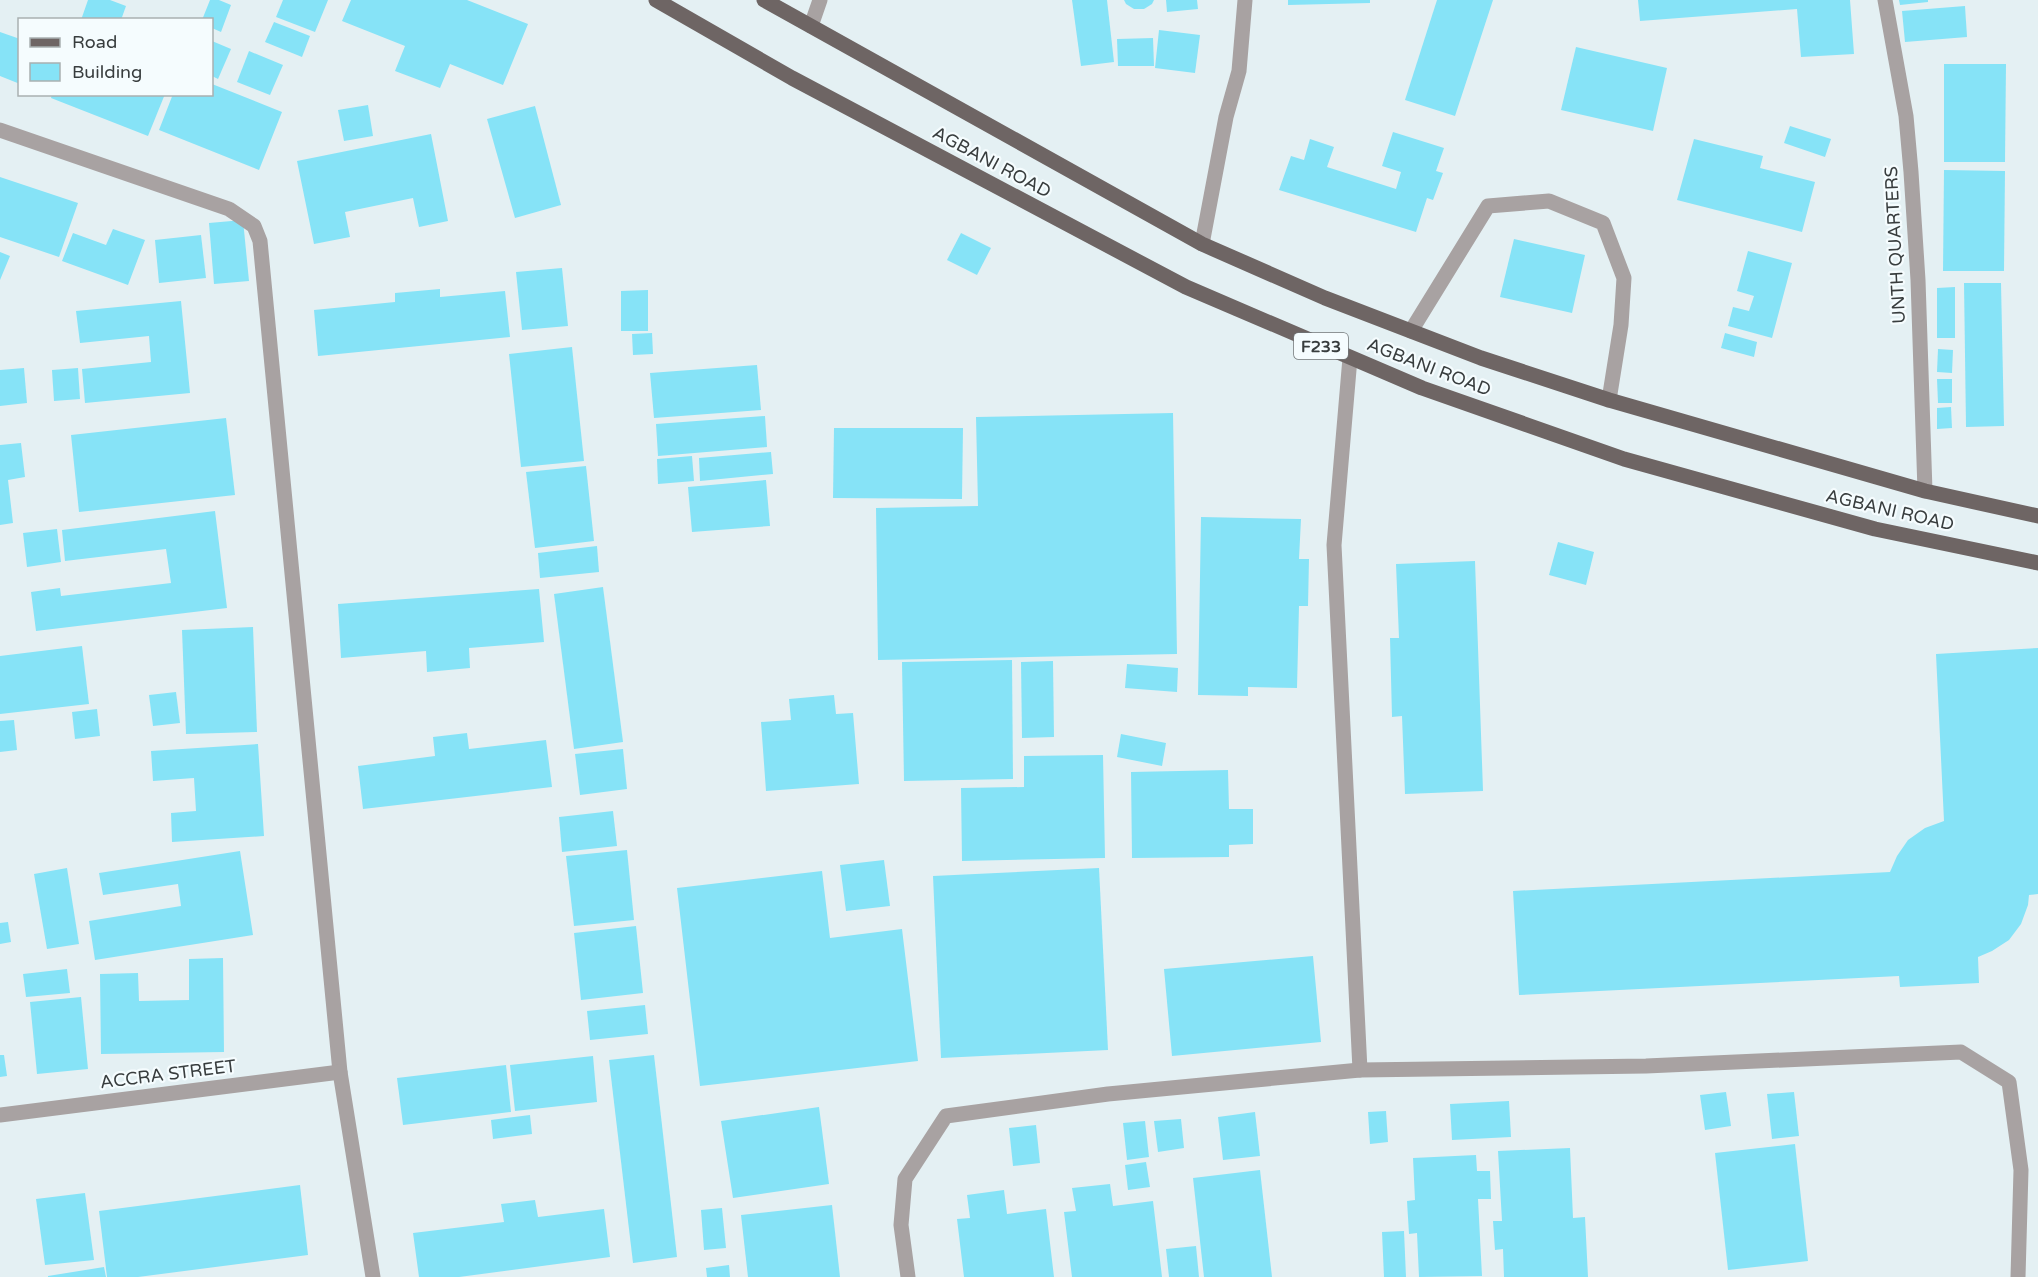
<svg xmlns="http://www.w3.org/2000/svg" width="2038" height="1277" font-family="'Varela Round',sans-serif">
<rect width="100%" height="100%" fill="#e4f0f3"/>
<g fill="#86e3f7">
<polygon points="88,0 110,0 126,6 121,20 81,20"/>
<polygon points="210,0 219,0 231,5 221,32 212,28 212,20 202,20"/>
<polygon points="283,0 328,0 315,32 276,17"/>
<polygon points="351,0 467,0 528,24 503,85 450,64 440,88 395,71 405,46 342,21"/>
<polygon points="1072,0 1107,0 1114,62 1081,66"/>
<polygon points="1124,0 1154,0 1152,4 1144,9 1134,9 1126,4"/>
<polygon points="1166,0 1197,0 1198,9 1167,12"/>
<polygon points="1288,0 1370,0 1370,3 1288,5"/>
<polygon points="1437,0 1493,0 1455,116 1405,100"/>
<polygon points="1638,0 1850,0 1854,54 1801,57 1797,9 1640,21"/>
<polygon points="1899,0 1928,0 1928,2 1900,5"/>
<polygon points="1965,6 1967,37 1905,42 1902,11"/>
<polygon points="274,22 310,36 302,57 265,42"/>
<polygon points="1159,30 1200,35 1195,73 1155,68"/>
<polygon points="0,32 20,39 20,84 0,76"/>
<polygon points="1153,38 1154,66 1118,66 1117,39"/>
<polygon points="212,41 231,49 218,79 212,76"/>
<polygon points="1576,47 1667,68 1653,131 1561,110"/>
<polygon points="249,51 283,65 270,95 237,82"/>
<polygon points="1944,64 2006,64 2005,162 1944,162"/>
<polygon points="212,84 282,112 259,170 159,130 173,94 212,94"/>
<polygon points="52,94 165,94 148,136 51,98"/>
<polygon points="368,105 373,136 344,141 338,110"/>
<polygon points="535,106 561,205 515,218 487,119"/>
<polygon points="1790,126 1831,139 1825,157 1784,143"/>
<polygon points="1393,132 1444,148 1436,171 1443,173 1433,200 1427,198 1416,232 1279,190 1291,156 1304,160 1310,139 1334,147 1327,167 1396,189 1401,172 1382,166"/>
<polygon points="431,134 448,221 419,227 413,198 345,212 350,237 314,244 297,161"/>
<polygon points="1694,139 1763,156 1760,168 1815,182 1802,232 1677,200"/>
<polygon points="1944,170 2005,171 2004,271 1943,271"/>
<polygon points="0,177 78,203 59,257 0,237"/>
<polygon points="243,220 249,281 214,284 209,223"/>
<polygon points="113,229 145,240 128,285 62,261 73,233 106,245"/>
<polygon points="961,233 991,248 977,275 947,260"/>
<polygon points="201,235 206,278 159,283 155,240"/>
<polygon points="1514,239 1585,255 1572,313 1500,297"/>
<polygon points="1748,251 1792,263 1772,338 1728,326 1733,307 1749,311 1754,296 1737,291"/>
<polygon points="0,252 10,256 0,280"/>
<polygon points="562,268 568,326 522,330 516,272"/>
<polygon points="1964,283 2001,283 2004,426 1966,427"/>
<polygon points="1955,287 1955,338 1937,338 1937,288"/>
<polygon points="440,289 440,297 505,291 510,337 318,356 314,310 395,302 395,293"/>
<polygon points="648,290 648,331 621,331 621,291"/>
<polygon points="181,301 190,393 85,403 82,369 151,362 149,336 80,343 76,311"/>
<polygon points="652,333 653,354 633,355 632,334"/>
<polygon points="1725,333 1757,342 1754,357 1721,348"/>
<polygon points="572,347 584,461 521,467 509,354"/>
<polygon points="1938,349 1953,350 1952,373 1937,372"/>
<polygon points="757,365 761,410 654,418 650,373"/>
<polygon points="24,368 27,403 0,406 0,370"/>
<polygon points="78,368 80,399 54,401 52,370"/>
<polygon points="1937,379 1952,379 1952,403 1938,403"/>
<polygon points="1951,407 1952,428 1937,429 1937,408"/>
<polygon points="1173,413 1177,654 878,660 876,508 978,506 976,417"/>
<polygon points="765,416 767,447 658,456 656,424"/>
<polygon points="226,418 235,495 79,512 71,435"/>
<polygon points="834,428 963,428 962,499 833,498"/>
<polygon points="21,443 25,477 8,480 13,523 0,525 0,445"/>
<polygon points="771,452 773,474 700,481 699,458"/>
<polygon points="692,456 694,481 658,484 657,459"/>
<polygon points="586,466 594,541 535,548 526,472"/>
<polygon points="766,480 770,526 692,532 688,487"/>
<polygon points="215,511 227,608 36,631 31,592 60,588 61,596 171,583 166,549 65,561 62,530"/>
<polygon points="1201,517 1301,519 1299,559 1309,559 1308,606 1299,606 1297,688 1248,687 1248,696 1198,695"/>
<polygon points="57,529 61,562 27,567 23,533"/>
<polygon points="1558,542 1594,552 1586,585 1549,575"/>
<polygon points="597,546 599,572 540,578 538,553"/>
<polygon points="1475,561 1483,791 1405,794 1402,716 1392,717 1390,638 1399,638 1396,564"/>
<polygon points="603,587 623,742 574,749 554,594"/>
<polygon points="539,589 544,642 469,648 470,668 427,672 426,651 341,658 338,604"/>
<polygon points="253,627 257,732 186,734 182,630"/>
<polygon points="82,646 89,704 0,714 0,656"/>
<polygon points="2038,648 2038,894 2029,895 2028,905 2021,924 2009,940 1992,951 1978,957 1979,983 1900,987 1899,976 1519,995 1513,891 1890,872 1897,856 1908,840 1925,828 1944,821 1936,654"/>
<polygon points="1012,660 1013,779 904,781 902,662"/>
<polygon points="1053,661 1054,737 1022,738 1021,662"/>
<polygon points="1127,664 1178,668 1177,692 1125,688"/>
<polygon points="176,692 180,723 153,726 149,695"/>
<polygon points="834,695 836,714 853,713 859,784 766,791 761,722 791,720 789,699"/>
<polygon points="97,709 100,736 75,739 72,712"/>
<polygon points="14,720 17,750 0,752 0,721"/>
<polygon points="467,733 469,749 546,740 552,787 363,809 358,766 435,756 433,737"/>
<polygon points="1121,734 1166,743 1162,766 1117,757"/>
<polygon points="258,744 264,836 172,842 171,813 196,811 194,778 153,781 151,751"/>
<polygon points="623,749 627,789 580,795 575,754"/>
<polygon points="1103,755 1105,858 962,861 961,788 1024,787 1024,756"/>
<polygon points="1228,770 1229,809 1253,809 1253,844 1229,845 1229,857 1132,858 1131,772"/>
<polygon points="613,811 617,846 562,852 559,817"/>
<polygon points="627,850 634,920 574,926 566,856"/>
<polygon points="240,851 253,935 95,960 89,921 181,906 178,884 103,895 99,873"/>
<polygon points="884,860 890,906 846,911 840,865"/>
<polygon points="67,868 79,944 47,949 34,874"/>
<polygon points="1099,868 1108,1050 941,1058 933,876"/>
<polygon points="822,871 830,938 902,929 918,1061 700,1086 677,888"/>
<polygon points="8,922 11,942 0,944 0,923"/>
<polygon points="636,926 643,993 581,1000 574,933"/>
<polygon points="1313,956 1321,1042 1172,1056 1164,969"/>
<polygon points="223,958 224,1052 101,1054 100,974 138,973 139,1001 189,1000 189,959"/>
<polygon points="67,969 70,993 26,997 23,974"/>
<polygon points="81,997 88,1069 37,1074 30,1002"/>
<polygon points="645,1005 648,1034 590,1040 587,1011"/>
<polygon points="0,1055 4,1055 7,1076 0,1077"/>
<polygon points="654,1055 677,1257 633,1263 609,1060"/>
<polygon points="593,1056 597,1102 515,1111 510,1065"/>
<polygon points="506,1065 511,1112 403,1125 397,1078"/>
<polygon points="1726,1092 1731,1126 1705,1130 1700,1095"/>
<polygon points="1794,1092 1799,1136 1772,1139 1767,1094"/>
<polygon points="1509,1101 1511,1137 1452,1140 1450,1104"/>
<polygon points="819,1107 829,1184 733,1198 721,1121"/>
<polygon points="1386,1111 1388,1142 1370,1144 1368,1112"/>
<polygon points="1255,1112 1260,1156 1223,1160 1218,1117"/>
<polygon points="530,1115 532,1134 493,1139 491,1120"/>
<polygon points="1181,1119 1184,1148 1158,1152 1154,1121"/>
<polygon points="1145,1121 1149,1157 1127,1160 1123,1123"/>
<polygon points="1036,1125 1040,1163 1013,1166 1009,1128"/>
<polygon points="1795,1144 1808,1261 1728,1270 1715,1153"/>
<polygon points="1570,1148 1573,1218 1585,1217 1588,1277 1504,1277 1503,1249 1495,1250 1493,1221 1502,1221 1498,1151"/>
<polygon points="1476,1155 1477,1171 1490,1171 1491,1199 1478,1199 1482,1276 1419,1277 1417,1233 1409,1234 1407,1201 1415,1200 1413,1158"/>
<polygon points="1146,1162 1150,1187 1128,1190 1125,1165"/>
<polygon points="1260,1170 1272,1277 1204,1277 1193,1178"/>
<polygon points="1110,1184 1113,1206 1153,1201 1162,1277 1072,1277 1064,1212 1076,1211 1072,1188"/>
<polygon points="300,1185 308,1255 138,1277 107,1277 99,1211"/>
<polygon points="1004,1190 1007,1214 1046,1209 1054,1277 964,1277 957,1219 970,1218 967,1195"/>
<polygon points="85,1193 94,1260 45,1265 36,1199"/>
<polygon points="535,1200 538,1217 604,1209 610,1257 459,1277 419,1277 413,1233 504,1222 501,1204"/>
<polygon points="832,1205 840,1277 748,1277 741,1215"/>
<polygon points="722,1208 726,1248 704,1250 701,1210"/>
<polygon points="1404,1231 1406,1277 1384,1277 1382,1232"/>
<polygon points="1196,1246 1199,1277 1169,1277 1166,1249"/>
<polygon points="729,1265 730,1277 707,1277 706,1268"/>
<polygon points="104,1267 106,1277 48,1277 48,1276"/>
</g>
<g fill="none" stroke-linecap="round" stroke-linejoin="round">
<g stroke="#a8a2a2" stroke-width="15">
<polyline points="1885,0 1906,116 1911,172 1918,280 1925,491"/>
<polyline points="811,26 820,0"/>
<polyline points="0,130 229,209 254,226 260,241 340,1072 373,1277"/>
<polyline points="1202,244 1226,117 1239,71 1245,0"/>
<polyline points="1411,331 1488,206 1549,201 1603,223 1624,278 1621,325 1609,400"/>
<polyline points="1350,358 1334,545 1360,1070"/>
<polyline points="0,1115 340,1072"/>
<polyline points="908,1277 901,1225 905,1179 946,1116 1108,1094 1360,1070 1646,1066 1961,1052 2009,1082 2021,1170 2018,1277"/>
</g>
<g stroke="#6e6564" stroke-width="15">
<polyline points="656,0 792,78 1186,287 1422,388 1624,459 1875,529 2038,563"/>
<polyline points="764,0 1202,244 1325,298 1481,358 1609,400 1925,491 2038,516"/>
</g>
</g>
<g text-anchor="middle" stroke-width="4.5" stroke-linejoin="round" paint-order="stroke">
<rect fill="#f5fcfe" stroke="#717678" stroke-width="1.5" x="1294" y="333" width="54" height="26" rx="4.5"/>
<g font-size="16" font-weight="bold" fill="#383d3e">
<text x="1321" y="352">F233</text>
</g>
<g font-size="18" fill="#383d3e" stroke="#f5fcfe">
<text transform="translate(992 162) rotate(28)" y="6">AGBANI ROAD</text>
<text transform="translate(1895 245) rotate(-93)" y="6">UNTH QUARTERS</text>
<text transform="translate(1429 367) rotate(21)" y="6">AGBANI ROAD</text>
<text transform="translate(1890 510) rotate(13)" y="6">AGBANI ROAD</text>
<text transform="translate(168 1074) rotate(-7)" y="6">ACCRA STREET</text>
</g>
</g>
<rect x="18" y="18" width="195" height="78" fill="#f5fcfe" stroke="#a9b0b1" stroke-width="1.5"/>
<rect x="30" y="38" width="30" height="9" fill="#6e6564" stroke="#a9b0b1" stroke-width="1.5"/>
<text x="72" y="48" font-size="18" fill="#383d3e">Road</text>
<rect x="30" y="63" width="30" height="18" fill="#86e3f7" stroke="#a9b0b1" stroke-width="1.5"/>
<text x="72" y="78" font-size="18" fill="#383d3e">Building</text>
</svg>
